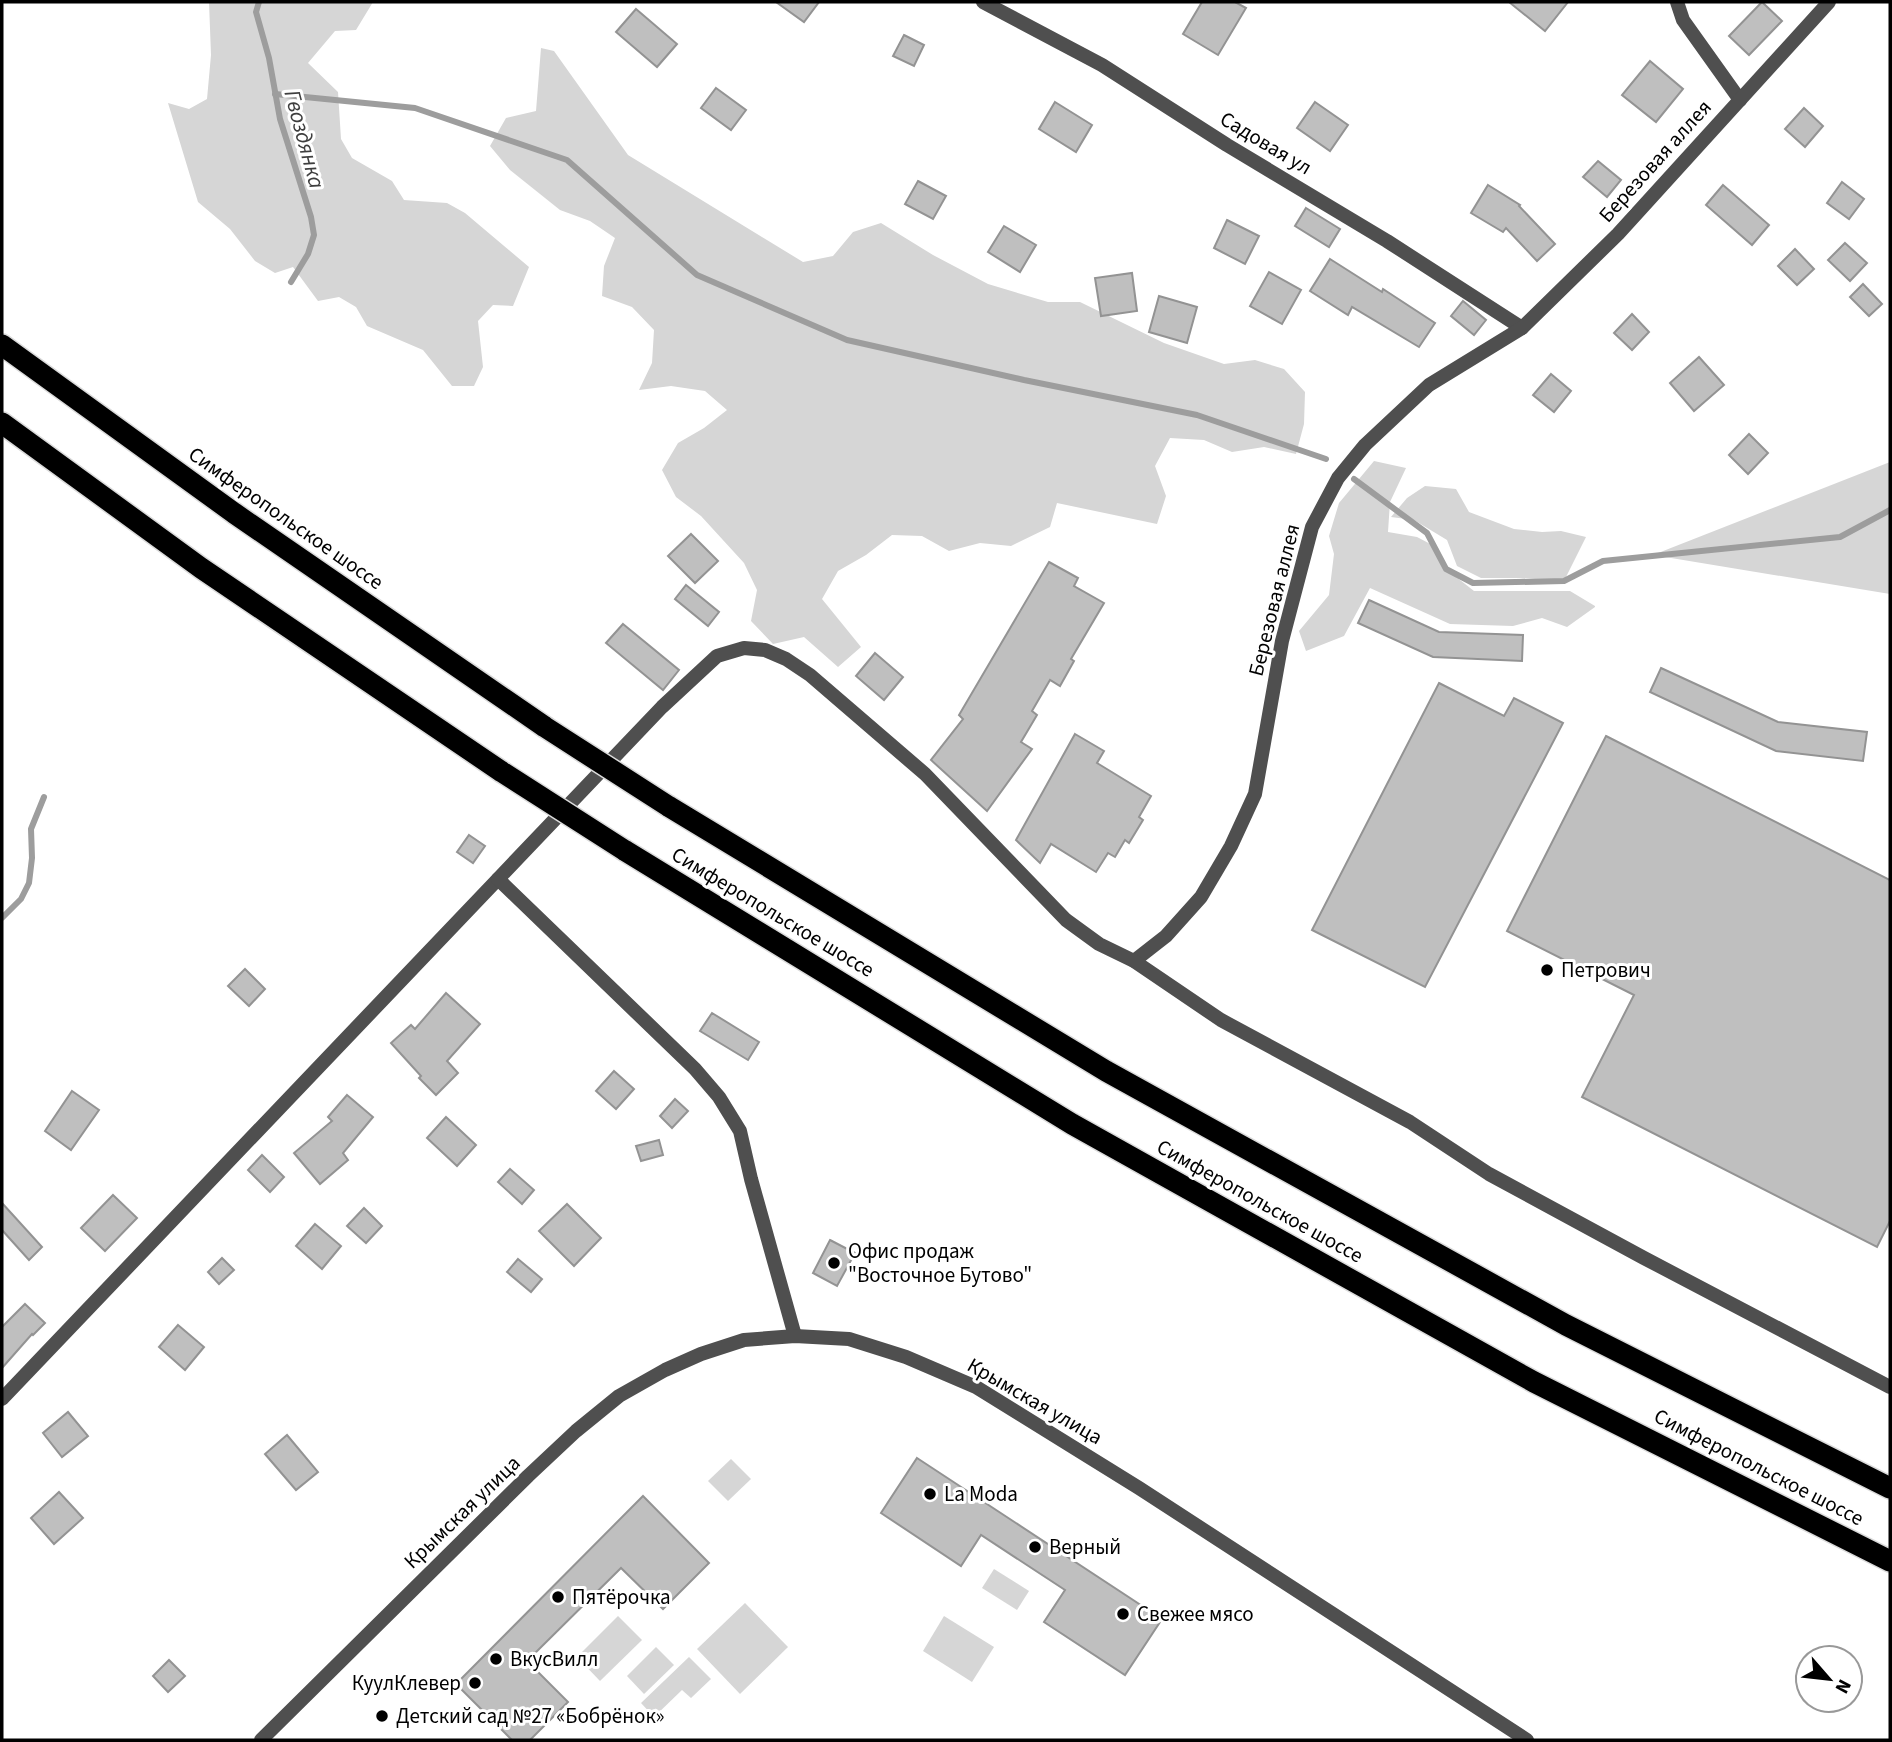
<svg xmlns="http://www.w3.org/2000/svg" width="1892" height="1742" font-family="'Source Sans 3',sans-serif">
<rect width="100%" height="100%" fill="#fff"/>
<g fill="#d6d6d6">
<polygon points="209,2 373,2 356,30 335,31 308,63 338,92 341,139 352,158 392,181 404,200 447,203 465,213 529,267 513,306 493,305 478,321 483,367 474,386 452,386 423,350 367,326 356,307 339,297 318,301 293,267 275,273 255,261 230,229 198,202 168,103 189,109 207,99 211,55"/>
<polygon points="541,48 554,51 628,155 803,262 833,256 853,232 881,223 933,255 988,284 1048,302 1080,302 1164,343 1224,364 1255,360 1284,369 1305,392 1304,424 1296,454 1264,447 1232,452 1204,440 1170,438 1155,466 1166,496 1157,524 1057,503 1050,527 1011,546 980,543 949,551 922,536 892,535 866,555 838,571 822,599 861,647 838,667 804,637 773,644 751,621 757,590 744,563 701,516 676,497 662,470 678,443 704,428 727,410 705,391 671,386 639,390 652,363 654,330 632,307 602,296 604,266 615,238 590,221 560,210 510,170 490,146 506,118 536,111"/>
<polygon points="1374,461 1406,468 1390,502 1388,532 1417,537 1438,548 1446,569 1474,591 1570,591 1595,606 1595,607 1567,627 1542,618 1513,626 1450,624 1370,588 1344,636 1306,651 1299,631 1329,595 1334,554 1329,536 1339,503"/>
<polygon points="1890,462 1890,594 1653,555"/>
<polygon points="1425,486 1456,489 1469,512 1514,529 1542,532 1561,531 1586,537 1564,581 1520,578 1481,578 1457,566 1447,540 1414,520 1391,517 1407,498"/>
<polygon points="731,1459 751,1479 728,1501 708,1481"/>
<polygon points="994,1569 1029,1591 1017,1610 982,1588"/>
<polygon points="745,1603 788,1647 740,1694 697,1649"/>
<polygon points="618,1616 642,1640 600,1681 577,1657"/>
<polygon points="944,1616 994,1647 972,1682 923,1651"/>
<polygon points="656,1647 674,1665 644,1694 627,1676"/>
<polygon points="689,1657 711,1679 691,1698 682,1690 654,1717 641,1703"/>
</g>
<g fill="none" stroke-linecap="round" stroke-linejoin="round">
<g stroke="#9d9d9d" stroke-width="6">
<polyline points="259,2 256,12 269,58 280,119 311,217 314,235 308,254 291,282"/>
<polyline points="275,94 415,108 567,160 697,275 847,340 1024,380 1197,415 1326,459"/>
<polyline points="1354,479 1427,533 1446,569 1473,583 1564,581 1603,561 1840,537 1890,510"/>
<polyline points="2,918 21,899 29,883 32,858 31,829 44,797"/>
</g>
</g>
<g fill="#bfbfbf" stroke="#939393" stroke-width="2">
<polygon points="776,2 819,2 804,22"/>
<polygon points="1202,2 1235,2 1246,8 1218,55 1183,34"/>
<polygon points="1509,2 1568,2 1545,31"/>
<polygon points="1762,2 1782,21 1749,55 1729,36"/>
<polygon points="636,9 677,44 657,67 616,32"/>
<polygon points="904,35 924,45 914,66 893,56"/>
<polygon points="1650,61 1683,89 1656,122 1622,95"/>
<polygon points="716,88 746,110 731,130 701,108"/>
<polygon points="1055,102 1092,125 1076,152 1039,129"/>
<polygon points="1315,102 1348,125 1330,151 1297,128"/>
<polygon points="1804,108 1823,126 1805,147 1785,129"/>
<polygon points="1598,161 1621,180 1607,197 1583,177"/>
<polygon points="918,181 946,196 933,219 905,204"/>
<polygon points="1842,182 1864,199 1849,219 1827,203"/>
<polygon points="1488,185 1520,205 1519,206 1555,244 1537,261 1506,228 1503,232 1471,213"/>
<polygon points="1723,185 1769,225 1752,245 1706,205"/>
<polygon points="1306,208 1340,229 1329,247 1295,226"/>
<polygon points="1227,220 1259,236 1245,264 1214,248"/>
<polygon points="1004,226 1036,245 1020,272 988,252"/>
<polygon points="1845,243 1867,263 1850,281 1828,260"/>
<polygon points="1795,249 1814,269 1797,285 1778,266"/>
<polygon points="1330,259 1382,292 1383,289 1435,323 1419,347 1352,307 1348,315 1310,291"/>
<polygon points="1269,272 1301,290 1282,324 1250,306"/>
<polygon points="1132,273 1137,311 1101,316 1095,278"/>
<polygon points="1863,284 1882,304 1869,316 1850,297"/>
<polygon points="1159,296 1197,307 1187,343 1149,332"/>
<polygon points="1463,301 1486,320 1474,335 1451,316"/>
<polygon points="1632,314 1649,332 1632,350 1614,333"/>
<polygon points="1699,357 1724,385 1694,411 1670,383"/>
<polygon points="1551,374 1571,391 1554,412 1533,395"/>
<polygon points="1749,434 1768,453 1748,474 1729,455"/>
<polygon points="691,534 718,561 695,583 668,556"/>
<polygon points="1049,562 1078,578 1074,586 1104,603 1071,659 1074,661 1060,686 1050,680 1032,711 1037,715 1021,742 1032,749 987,811 931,760 963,719 959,715"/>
<polygon points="686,585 719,612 708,626 675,599"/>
<polygon points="1369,600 1439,632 1523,635 1522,661 1433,657 1358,623"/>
<polygon points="623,624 679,670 663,690 606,643"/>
<polygon points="875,653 903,677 884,700 856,676"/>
<polygon points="1661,668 1778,722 1867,732 1863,761 1776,751 1650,692"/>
<polygon points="1439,683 1504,716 1514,698 1563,723 1425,987 1312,930"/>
<polygon points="1075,734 1104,751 1097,763 1151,796 1139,817 1143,820 1129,843 1125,840 1115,857 1108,853 1096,872 1051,844 1040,863 1016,840"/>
<polygon points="1606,736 1890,880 1890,1221 1877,1247 1582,1097 1634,995 1507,931"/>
<polygon points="469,835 485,846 473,863 457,852"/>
<polygon points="245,969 265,989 249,1006 228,986"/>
<polygon points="446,993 480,1024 447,1061 458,1073 436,1095 419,1078 421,1076 391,1043 411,1025 415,1029"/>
<polygon points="712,1013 759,1042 748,1060 700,1031"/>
<polygon points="614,1071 634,1089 616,1109 596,1091"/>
<polygon points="72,1091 99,1110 71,1150 45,1131"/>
<polygon points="347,1095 373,1117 343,1153 348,1160 320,1184 294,1153 332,1121 328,1117"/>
<polygon points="675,1099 688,1111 672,1128 660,1116"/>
<polygon points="446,1117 476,1145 457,1166 427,1138"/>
<polygon points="659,1140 663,1155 641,1161 636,1146"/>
<polygon points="262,1155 284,1177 270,1192 248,1170"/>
<polygon points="510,1169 534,1190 522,1204 498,1182"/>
<polygon points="113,1195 137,1218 105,1251 81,1228"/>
<polygon points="2,1203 42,1247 29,1260 2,1230"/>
<polygon points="567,1204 601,1238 574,1266 539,1231"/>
<polygon points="364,1208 382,1226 366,1243 347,1226"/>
<polygon points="315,1224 341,1246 322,1269 296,1246"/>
<polygon points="830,1240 855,1253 837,1286 813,1273"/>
<polygon points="222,1258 234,1270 219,1284 208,1272"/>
<polygon points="518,1259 542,1279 531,1292 507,1272"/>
<polygon points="25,1304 45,1323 33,1335 32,1334 2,1368 2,1327"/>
<polygon points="178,1325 204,1347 185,1370 159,1347"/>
<polygon points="68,1412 88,1436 62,1457 43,1433"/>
<polygon points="287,1435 318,1472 296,1490 265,1454"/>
<polygon points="917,1458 1162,1619 1125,1675 1044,1622 1065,1590 981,1535 961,1566 881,1513"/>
<polygon points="59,1492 83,1518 54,1544 31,1518"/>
<polygon points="643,1496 709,1563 663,1609 621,1568 527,1661 568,1702 530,1740 512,1740 456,1684"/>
<polygon points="169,1660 185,1676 168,1692 153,1676"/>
</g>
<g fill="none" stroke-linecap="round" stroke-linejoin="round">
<g stroke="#dbdbdb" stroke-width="24">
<g id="motorway">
<polyline points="2,345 234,513 545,727"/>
<polyline points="2,423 201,568 502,772"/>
<polyline points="668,806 1106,1071 1566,1325 1890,1488"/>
<polyline points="624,850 1072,1124 1534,1382 1890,1561"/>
</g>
</g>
<g stroke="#4f4f4f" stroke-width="14">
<polyline points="983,2 1102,65 1227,145 1387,241 1522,328"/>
<polyline points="1677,2 1683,20 1740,100"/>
<polyline points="1134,961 1166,936 1201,897 1231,846 1255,794 1282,641 1312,527 1338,478 1365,445 1429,385 1522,328 1618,234 1829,2"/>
<polyline points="2,1399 498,879"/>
</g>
<g stroke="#4f4f4f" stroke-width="14">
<polyline points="795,1336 751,1179 740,1131 719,1097 695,1069 498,879 662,707 717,656 744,648 765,650 786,659 810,675 925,774 1066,920 1099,944 1134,961 1221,1020 1410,1122 1489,1174 1644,1258 1890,1387"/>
<polyline points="261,1740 528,1476 576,1431 619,1396 665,1370 701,1354 744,1340 795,1336 849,1339 906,1357 976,1387 1139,1488 1527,1740"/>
</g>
<use href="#motorway" stroke="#000" stroke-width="21"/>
<g stroke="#dbdbdb" stroke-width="24" stroke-linecap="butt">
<g id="motorway-bridge">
<polyline points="545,727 668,806"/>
<polyline points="502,772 624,850"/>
</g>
</g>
<use href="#motorway-bridge" stroke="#000" stroke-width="21"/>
</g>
<g fill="#000" stroke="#fff" stroke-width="2.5">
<circle cx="1547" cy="970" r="7"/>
<circle cx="834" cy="1263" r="7"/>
<circle cx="930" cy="1494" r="7"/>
<circle cx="1035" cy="1547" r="7"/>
<circle cx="558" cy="1597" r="7"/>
<circle cx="1123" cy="1614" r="7"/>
<circle cx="496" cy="1659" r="7"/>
<circle cx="475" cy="1683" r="7"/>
<circle cx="382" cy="1716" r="7"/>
</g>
<g text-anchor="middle" stroke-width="6" stroke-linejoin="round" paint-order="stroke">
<g font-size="21" fill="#000" stroke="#fff">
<text transform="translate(1266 143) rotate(31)" y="7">Садовая ул</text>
<text transform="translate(1655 161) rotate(-48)" y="7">Березовая аллея</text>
<text transform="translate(286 518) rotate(35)" y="7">Симферопольское шоссе</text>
<text transform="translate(1274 600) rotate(-76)" y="7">Березовая аллея</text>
<text transform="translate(773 912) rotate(31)" y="7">Симферопольское шоссе</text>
<text transform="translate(1260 1201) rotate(29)" y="7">Симферопольское шоссе</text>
<text transform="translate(1035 1401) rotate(30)" y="7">Крымская улица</text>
<text transform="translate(1759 1467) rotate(27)" y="7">Симферопольское шоссе</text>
<text transform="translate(462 1512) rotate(-44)" y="7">Крымская улица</text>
</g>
<g font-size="21" fill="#000" stroke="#fff" text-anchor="start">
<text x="1561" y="977">Петрович</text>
<text x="848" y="1258">Офис продаж<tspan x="848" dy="24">"Восточное Бутово"</tspan></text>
<text x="944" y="1501">La Moda</text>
<text x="1049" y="1554">Верный</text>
<text x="572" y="1604">Пятёрочка</text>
<text x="1137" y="1621">Свежее мясо</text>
<text x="510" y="1666">ВкусВилл</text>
<text x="461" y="1690" text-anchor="end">КуулКлевер</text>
<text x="396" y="1723">Детский сад №27 «Бобрёнок»</text>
</g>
<g font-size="23" font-style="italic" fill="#3e3e3e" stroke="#fff">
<text transform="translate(305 139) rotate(75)" y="8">Гвоздянка</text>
</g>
</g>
<rect width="1892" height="1742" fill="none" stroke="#000000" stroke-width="7"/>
<g transform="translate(1829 1679) rotate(118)"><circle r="33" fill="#ffffff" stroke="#999999" stroke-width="2"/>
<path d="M0-5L12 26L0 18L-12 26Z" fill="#000000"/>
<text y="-10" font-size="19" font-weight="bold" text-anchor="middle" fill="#000000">N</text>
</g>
</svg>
